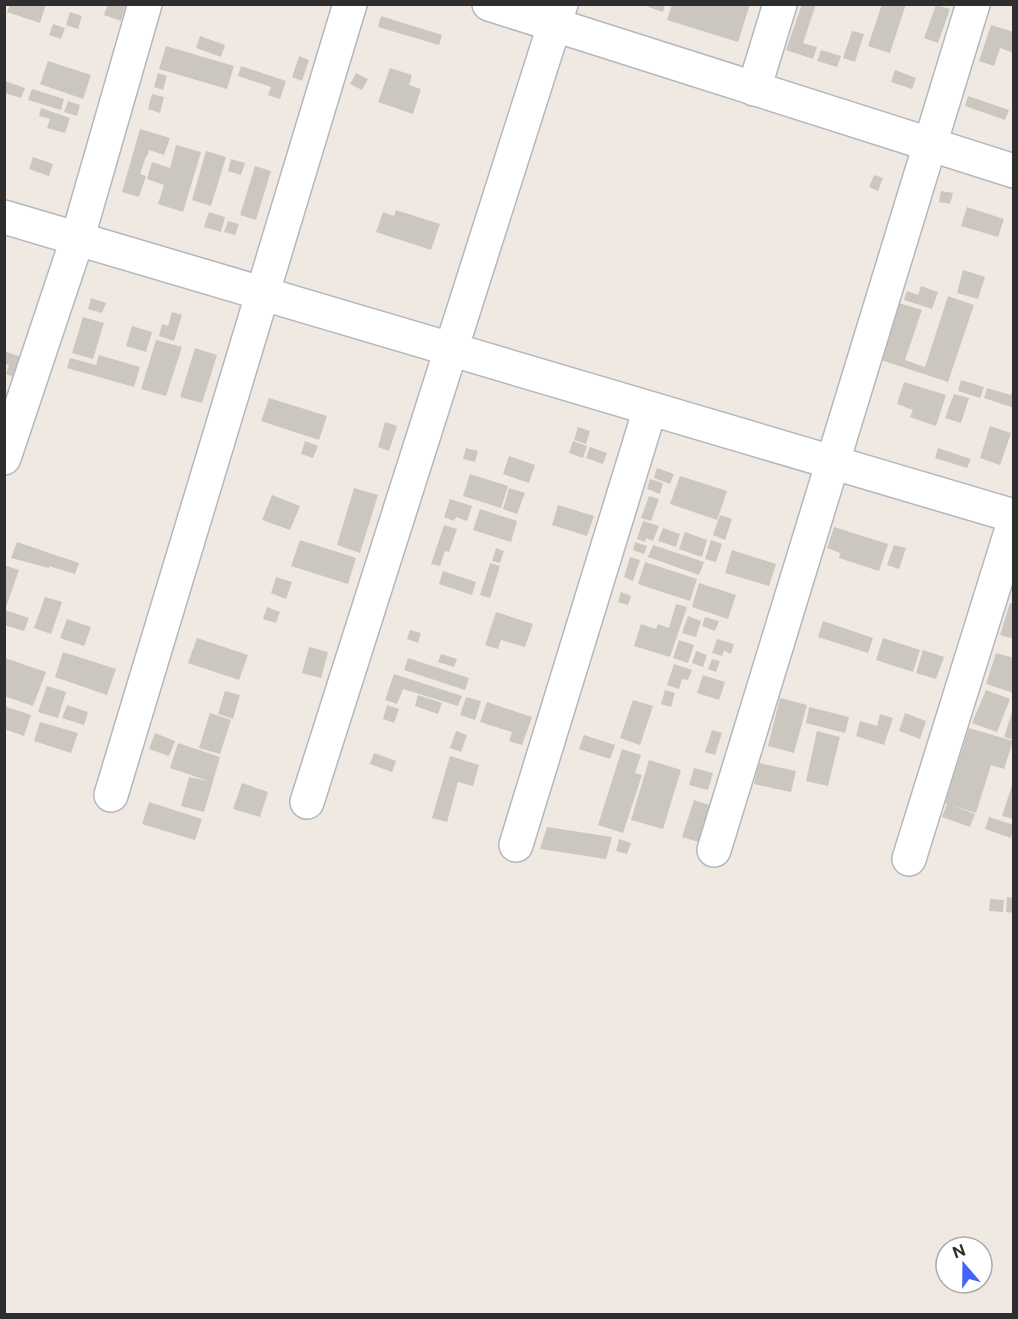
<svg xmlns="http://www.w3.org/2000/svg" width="1018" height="1319" font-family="'Public Sans',sans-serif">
<rect width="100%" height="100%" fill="#efe9e1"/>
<g fill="#cbc7bf">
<polygon points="10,4 46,4 40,23 7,12"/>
<polygon points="108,4 126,4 121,21 104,15"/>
<polygon points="640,4 665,4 663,12"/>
<polygon points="672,4 686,5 750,4 738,42 667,20"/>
<polygon points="802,4 816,4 803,43 817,47 813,59 786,50"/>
<polygon points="882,4 906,4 890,53 868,46"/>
<polygon points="936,5 950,9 938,43 924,38"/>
<polygon points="70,12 82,16 78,29 66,25"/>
<polygon points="381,16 442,35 439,45 378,27"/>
<polygon points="53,24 65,28 61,39 49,35"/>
<polygon points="991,25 1014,32 1014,53 1000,48 994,66 979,61"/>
<polygon points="852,31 864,34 855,62 843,58"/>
<polygon points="200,36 225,45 221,57 196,48"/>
<polygon points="166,46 234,66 227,89 159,69"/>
<polygon points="821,50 841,56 837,67 817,61"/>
<polygon points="299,56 309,60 302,81 292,77"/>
<polygon points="48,61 91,75 83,99 40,84"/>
<polygon points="241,66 286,81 280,99 268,95 271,87 238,76"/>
<polygon points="390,68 412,75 409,85 421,89 413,114 378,102"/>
<polygon points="895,70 916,78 912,89 891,82"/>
<polygon points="158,73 167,76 163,90 154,87"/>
<polygon points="356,73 368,79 362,90 350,84"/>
<polygon points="5,81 25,88 21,98 5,93"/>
<polygon points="32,89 64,99 61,110 28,100"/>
<polygon points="152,94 164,97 160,113 148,109"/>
<polygon points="968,96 1009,110 1005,120 965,106"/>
<polygon points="68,101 80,105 77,116 64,112"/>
<polygon points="41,108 70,118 65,133 47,128 50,119 39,116"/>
<polygon points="140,129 170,138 164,155 149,150 147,157 146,156 140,174 146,176 139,197 122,192"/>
<polygon points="176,145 201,152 183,212 158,204 164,185 147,179 152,162 170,168"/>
<polygon points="206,151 226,157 211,206 192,200"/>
<polygon points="33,157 53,164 49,176 29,169"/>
<polygon points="231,159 245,163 241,175 228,171"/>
<polygon points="255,166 271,171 256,220 240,215"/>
<polygon points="874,175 883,178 878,191 869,187"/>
<polygon points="941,191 953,193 950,204 939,202"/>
<polygon points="967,207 1004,219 998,237 961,226"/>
<polygon points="396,210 440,224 431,250 376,232 383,212 394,216"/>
<polygon points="209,212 225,217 221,232 204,227"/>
<polygon points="228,221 239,224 235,235 224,232"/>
<polygon points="963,270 985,277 978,299 957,293"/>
<polygon points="921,286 938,292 932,309 904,300 907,291 918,295"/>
<polygon points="948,296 974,305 948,382 881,360 899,303 922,310 905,360 925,367"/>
<polygon points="91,298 106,303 102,313 88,309"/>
<polygon points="172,312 182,315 174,341 159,336 162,324 168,326"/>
<polygon points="83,317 104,323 93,359 72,353"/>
<polygon points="132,326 152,332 146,352 126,346"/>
<polygon points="156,340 182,347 166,396 141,389"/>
<polygon points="195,348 217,355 202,403 180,397"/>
<polygon points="4,351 30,360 16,378 6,374 9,365 4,364"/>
<polygon points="99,355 140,367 134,387 67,368 70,358 96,365"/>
<polygon points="961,380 984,387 980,398 958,391"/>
<polygon points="904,382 946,395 936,426 910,417 913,410 897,404"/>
<polygon points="1013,387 1014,408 984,398 987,388 1011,395"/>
<polygon points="954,394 969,398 961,423 945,418"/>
<polygon points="269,398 327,416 319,440 261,421"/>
<polygon points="385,422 397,426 389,451 378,447"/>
<polygon points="990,426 1011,433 1000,465 980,458"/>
<polygon points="578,427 590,431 586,444 574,440"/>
<polygon points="305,441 318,446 313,458 301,454"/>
<polygon points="573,441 587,446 583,458 569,453"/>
<polygon points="590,447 607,453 603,464 586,458"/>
<polygon points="466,448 478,451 475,462 463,459"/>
<polygon points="938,448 971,459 967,468 935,458"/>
<polygon points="509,456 535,465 529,483 503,474"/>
<polygon points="657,468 674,474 670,484 654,478"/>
<polygon points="470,474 508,486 501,508 463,496"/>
<polygon points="680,476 727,491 717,520 670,504"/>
<polygon points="650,479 663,483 660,494 647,489"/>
<polygon points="354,488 378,495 360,553 337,545"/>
<polygon points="509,488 525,493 517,514 503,509"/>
<polygon points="272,495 300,506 290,530 262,520"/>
<polygon points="649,496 659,499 651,521 641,518"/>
<polygon points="450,499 472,506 467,521 456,517 454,521 444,517"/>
<polygon points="558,505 594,516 587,536 552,525"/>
<polygon points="480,509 517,521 511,542 473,530"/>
<polygon points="720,515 732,519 725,540 713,535"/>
<polygon points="643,521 659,526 653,541 646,538 645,542 637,539"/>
<polygon points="444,525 457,529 449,552 445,551 440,566 431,564"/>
<polygon points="834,527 888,544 879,571 839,558 840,553 827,548"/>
<polygon points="663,528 680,534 676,547 658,541"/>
<polygon points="685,532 707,540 702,557 679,549"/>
<polygon points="300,540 356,558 348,584 291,566"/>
<polygon points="711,540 722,544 716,562 705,559"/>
<polygon points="17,542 79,563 75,574 49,566 49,568 11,558"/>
<polygon points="635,542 647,546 644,554 633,550"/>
<polygon points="653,545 704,562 699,575 648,557"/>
<polygon points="894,545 906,548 899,569 887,565"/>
<polygon points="496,548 504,551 500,563 492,561"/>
<polygon points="732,550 776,564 769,586 725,573"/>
<polygon points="630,557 640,560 633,581 624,577"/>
<polygon points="645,562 697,579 690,601 638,584"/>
<polygon points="490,563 500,566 490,598 480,595"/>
<polygon points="4,565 19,570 5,610 29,618 24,631 4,625"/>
<polygon points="443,571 476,582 472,595 439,584"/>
<polygon points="276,577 292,582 286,599 271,593"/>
<polygon points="699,583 736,595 728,619 692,607"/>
<polygon points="621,592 631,596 628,605 618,602"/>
<polygon points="45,597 62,602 51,634 34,628"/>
<polygon points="1010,603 1014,604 1014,639 1000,635"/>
<polygon points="676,604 687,607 670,657 634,646 641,624 656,629 658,624 669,628"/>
<polygon points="267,607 280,612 276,623 263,619"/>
<polygon points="496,612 533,624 525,647 501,640 498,649 485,645"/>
<polygon points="688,616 701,621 696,637 682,633"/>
<polygon points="705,617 719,621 715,631 702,626"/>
<polygon points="67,619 91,627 84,646 60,638"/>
<polygon points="823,621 873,638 868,653 818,637"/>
<polygon points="410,630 421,633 418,643 407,639"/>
<polygon points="197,638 248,655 239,680 188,663"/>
<polygon points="883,638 920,650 913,672 876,660"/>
<polygon points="717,639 734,644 731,654 724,651 722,656 712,653"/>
<polygon points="679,640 694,645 688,663 673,658"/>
<polygon points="309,647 328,652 321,678 302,673"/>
<polygon points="923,650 944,657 936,679 916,673"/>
<polygon points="696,651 707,655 703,667 692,663"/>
<polygon points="63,652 116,669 107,695 55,677"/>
<polygon points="996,653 1014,658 1014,693 986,684"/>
<polygon points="441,654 457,659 454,667 438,662"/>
<polygon points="5,658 46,672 33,706 4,696"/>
<polygon points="408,658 469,678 465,690 404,670"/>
<polygon points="712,659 720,661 716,672 708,669"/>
<polygon points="674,664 692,670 688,680 682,679 679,689 667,685"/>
<polygon points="394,674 462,696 458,706 403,689 397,704 385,700"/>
<polygon points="703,675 725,682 719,700 697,693"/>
<polygon points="47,686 66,692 58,718 38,712"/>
<polygon points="665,690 675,693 671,707 661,704"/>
<polygon points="986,690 1010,699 997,732 972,723"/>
<polygon points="225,691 240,695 233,719 218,714"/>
<polygon points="418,695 442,703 438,714 415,706"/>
<polygon points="466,697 481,701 475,720 460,715"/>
<polygon points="780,698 807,705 794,753 768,746"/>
<polygon points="633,700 653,706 640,745 620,738"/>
<polygon points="487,702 532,717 522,745 509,741 512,732 480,722"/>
<polygon points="67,705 88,712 84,725 62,718"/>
<polygon points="387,705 399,709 394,723 383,719"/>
<polygon points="4,706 31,715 24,736 4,729"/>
<polygon points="809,707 849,717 845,733 806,723"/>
<polygon points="1013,709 1014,709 1014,740 1004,737"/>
<polygon points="210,713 231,720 220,754 199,748"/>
<polygon points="905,713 926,721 920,739 899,731"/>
<polygon points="880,714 893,718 884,745 856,736 860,721 877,726"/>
<polygon points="40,722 78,733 71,753 34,741"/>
<polygon points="969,728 1013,741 1004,769 991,765 976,813 951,805 975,814 970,827 942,817 947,804 945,803"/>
<polygon points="712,730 722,733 715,755 705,752"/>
<polygon points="456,731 467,735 461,752 450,748"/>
<polygon points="817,731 840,737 828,786 806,781"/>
<polygon points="155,733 175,741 169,756 149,749"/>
<polygon points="584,735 615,745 610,759 579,749"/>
<polygon points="178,743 220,757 204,812 181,806 189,777 208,781 170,768"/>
<polygon points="622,749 641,755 635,773 642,775 623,833 598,825"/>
<polygon points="374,753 396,761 392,772 370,764"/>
<polygon points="450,756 479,765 473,786 458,782 447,822 432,818"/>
<polygon points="649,760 681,770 663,829 631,820"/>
<polygon points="759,763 796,771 791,792 754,784"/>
<polygon points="694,768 713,773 708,790 689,785"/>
<polygon points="1013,782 1014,782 1014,819 1002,816"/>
<polygon points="242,783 268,792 260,817 233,809"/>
<polygon points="694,800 716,807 705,844 682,837"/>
<polygon points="149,802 202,819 195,840 142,824"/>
<polygon points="989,817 1014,825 1011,838 985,829"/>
<polygon points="547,827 612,837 606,859 540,849"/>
<polygon points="619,839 631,843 627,854 616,851"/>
<polygon points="1007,897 1014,898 1014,913 1006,912"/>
<polygon points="990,899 1004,900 1003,912 989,911"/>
</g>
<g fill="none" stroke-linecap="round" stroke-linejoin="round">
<g stroke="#b4b7c1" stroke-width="36">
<g id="minor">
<polyline points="489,4 1014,171"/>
<polyline points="754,89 780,4"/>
<polyline points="4,217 1014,516"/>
<polyline points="4,458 77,240 145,4"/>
<polyline points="111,795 350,4"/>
<polyline points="307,802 561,4"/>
<polyline points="516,845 650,409"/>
<polyline points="714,850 973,4"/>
<polyline points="909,859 1014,522"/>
</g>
</g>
<use href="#minor" stroke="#fff" stroke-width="33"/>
</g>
<rect width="1018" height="1319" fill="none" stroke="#2e2e2e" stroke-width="12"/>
<g transform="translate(964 1265) rotate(340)"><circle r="28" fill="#ffffff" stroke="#ababab" stroke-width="1.5"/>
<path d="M0-4.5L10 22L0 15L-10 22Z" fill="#4264fb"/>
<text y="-9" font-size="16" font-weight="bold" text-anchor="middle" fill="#2e2e2e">N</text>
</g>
</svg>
